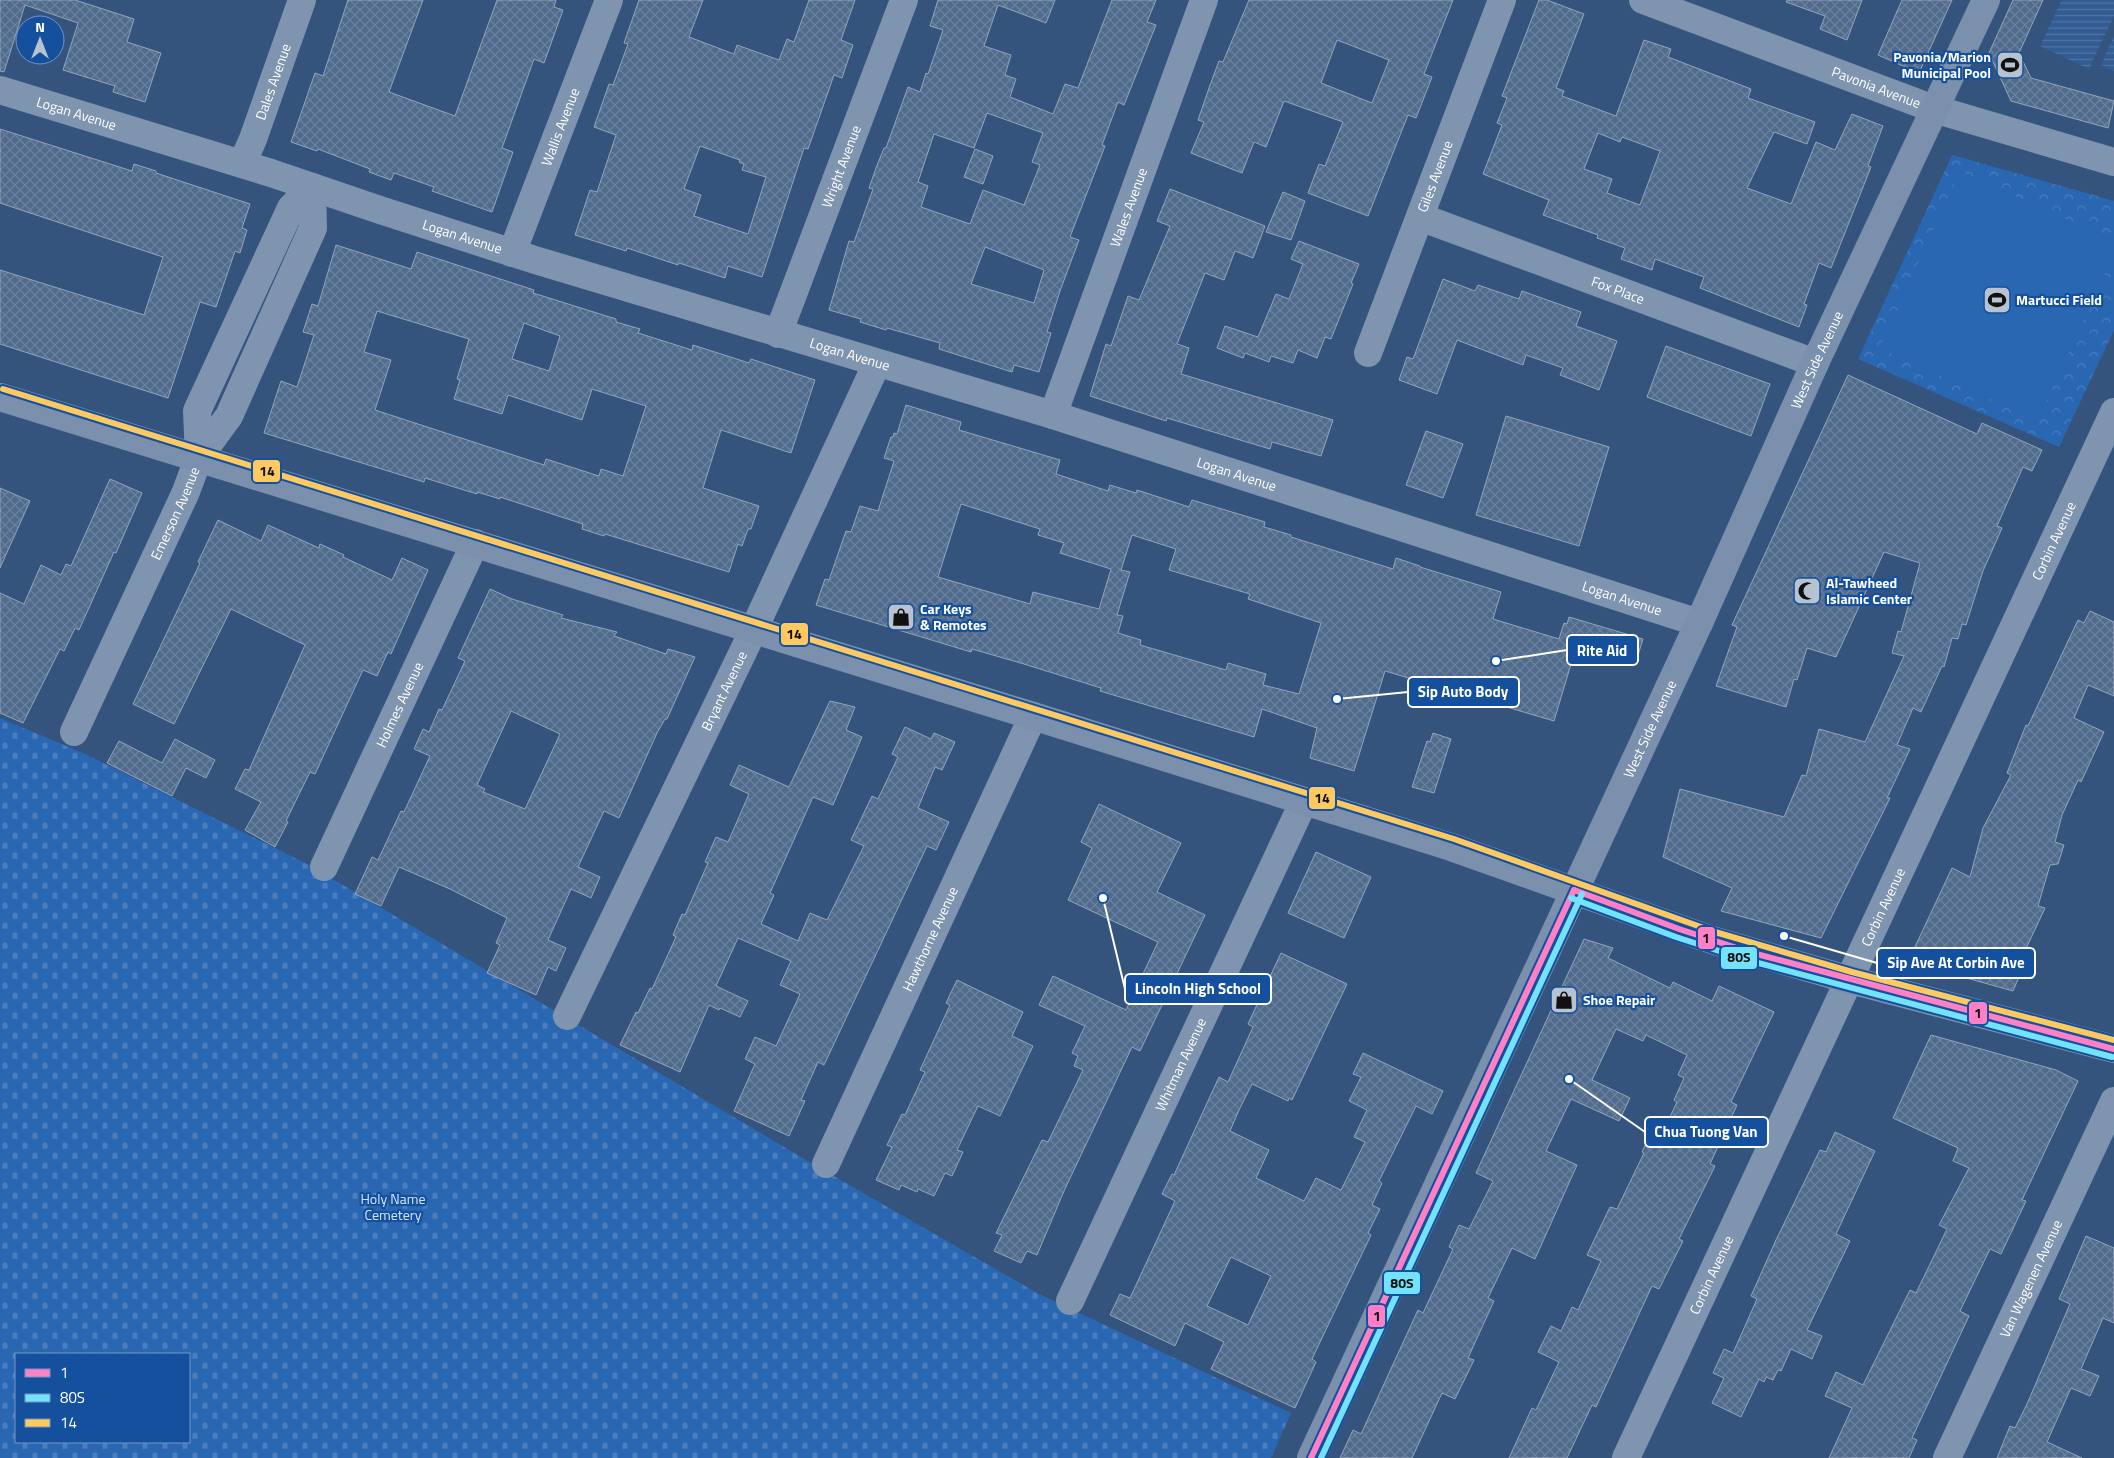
<svg xmlns="http://www.w3.org/2000/svg" width="2114" height="1458" font-family="'Titillium Web',sans-serif">
<defs>
<pattern id="cemetery-stones" width="16" height="16" patternUnits="userSpaceOnUse" patternTransform="scale(1.25)"><rect width="16" height="16" fill="#2a67b3"/><path d="M2 7V4a2 2 0 0 1 4 0v3zM10 15v-3a2 2 0 0 1 4 0v3z" fill="#4a7ebe"/></pattern>
<pattern id="park-crowns" width="20" height="18" patternUnits="userSpaceOnUse" patternTransform="scale(1.25)"><rect width="20" height="18" fill="#2a67b3"/><path d="M2 6a3 3 0 1 1 6 0M12 15a3 3 0 1 1 6 0" fill="none" stroke="#4a7ebe"/></pattern>
<pattern id="water-rules" width="6" height="5" patternUnits="userSpaceOnUse" patternTransform="scale(1.25)"><rect width="6" height="5" fill="#335c93"/><path d="M0 2.5h6" fill="none" stroke="#5274a3"/></pattern>
<pattern id="building-cross-hatch" width="8" height="8" patternUnits="userSpaceOnUse" patternTransform="scale(1.25)"><rect width="8" height="8" fill="#516b8c"/><path d="M0 0l8 8M0 8l8-8" fill="none" stroke="#6b819d"/></pattern>
</defs>
<rect width="100%" height="100%" fill="#34547e"/>
<path fill="url(#cemetery-stones)" fill-rule="evenodd" d="M0 718 83 753 309 865 811 1163 1039 1294 1291 1413 1271 1458H0ZM16 1354H189V1442H16Z"/>
<polygon fill="url(#park-crowns)" points="1952,155 2114,201 2114,330 2059,447 1858,359"/>
<polygon fill="#2a67b3" points="1960,171 2114,241 2114,253 2038,420 1880,348"/>
<g fill="url(#water-rules)">
<polygon points="2062,0 2114,0 2114,16 2089,69 2040,46"/>
<polygon points="2114,36 2114,71 2113,71 2101,65"/>
</g>
<g fill="url(#building-cross-hatch)" stroke="#93a5bc" fill-rule="evenodd">
<polygon points="0,0 75,0 134,19 127,42 161,53 145,102 113,92 115,86 63,70 78,23 25,5 4,72 0,71"/>
<polygon points="348,0 423,0 389,92 455,116 497,0 556,0 554,7 563,10 544,63 534,59 502,148 513,152 492,212 432,191 434,187 394,173 391,180 369,172 370,169 318,149 317,151 291,142 315,73 323,76"/>
<path d="M639 0H703L689 37 734 54 737 45 779 60 787 39 794 42 809 0H855L841 40 853 45 842 78 834 75 808 149 804 148 762 277 728 266 725 278 679 263 678 265 627 248 626 251 575 235 590 190 597 192 616 135 594 127 609 84 613 85 628 44 624 43ZM700 146 740 160 739 162 744 164 742 170 766 177 748 234 694 216 701 195 684 189Z"/>
<path d="M938 0H1055L1046 23 998 5 984 46 1011 55 1005 75 1016 79 1010 97 1053 114 1065 84 1078 88 1112 0H1156L1147 22 1156 25 1124 105 1118 102 1102 145 1105 146 1070 237 1079 240 1060 291 1047 332 1051 333 1039 372 1014 365 1012 372 939 349 940 343 887 328 886 330 860 322 861 319 829 310 849 241 854 242 873 189 869 188 876 168 884 148H886L908 87 920 92 926 73 928 74 943 30 930 26ZM987 113 1043 133 1032 162 1040 165 1024 205 983 190 970 224 921 207 928 186 918 182 934 134 974 148ZM985 247 1044 270 1034 303 971 284Z"/>
<path d="M1249 0H1453L1424 74 1432 77 1416 118 1408 115 1368 216 1308 193 1319 164 1325 166 1343 122 1284 101 1266 147 1254 142 1242 173 1191 153 1204 122 1198 120 1209 88 1219 61 1223 62ZM1337 40 1389 60 1372 103 1321 83Z"/>
<path d="M1539 0H1547L1584 14 1556 88 1564 91 1562 96 1616 116 1644 40 1671 49 1668 57 1751 89 1748 98 1815 122 1807 144 1774 132 1747 188 1791 204 1816 142 1835 150 1852 114 1883 126 1868 166 1871 167 1831 268 1819 263 1804 304 1807 305 1799 327 1700 288 1704 277 1655 259 1652 270 1621 259 1625 248 1597 238 1598 235 1543 215 1549 200 1483 174 1502 125 1497 123 1507 98 1502 96ZM1598 133 1620 142 1622 137 1660 151 1640 205 1607 193 1612 179 1584 169Z"/>
<polygon points="1787,0 1862,0 1847,40 1820,29 1825,16 1786,2"/>
<polygon points="1902,0 1952,0 1919,73 1878,55"/>
<polygon points="2013,0 2043,0 2019,53 2031,78 2114,101 2108,128 2011,101 1989,53"/>
<polygon points="0,129 132,171 134,164 156,171 156,173 250,204 242,228 247,230 240,253 235,251 216,307 200,302 168,398 0,344 0,270 144,315 163,257 0,203"/>
<polygon points="975,149 993,156 983,184 964,177"/>
<polygon points="1170,189 1265,226 1253,258 1235,251 1224,280 1205,273 1177,344 1189,348 1181,374 1333,420 1321,456 1272,442 1270,449 1167,418 1166,421 1090,396 1106,344 1111,346 1128,296 1139,300 1170,226 1157,221"/>
<polygon points="1283,192 1305,201 1291,240 1266,232"/>
<polygon points="1299,241 1359,264 1351,283 1353,284 1331,339 1325,337 1317,358 1298,350 1293,363 1271,356 1269,362 1245,353 1243,358 1217,348 1225,326 1258,337 1276,294 1289,299 1303,264 1291,259"/>
<path d="M336 245 411 269 417 252 534 290 533 293 616 319V322L640 329 638 333 692 350 693 345 749 363 751 359 815 380 791 453 721 430 703 488 759 506 751 529H748L742 546 738 544 729 572 605 534 604 536 582 529 583 524 500 497V499L477 492V494L425 478 424 482 264 433 281 381 297 387 314 335 303 332 312 304 318 306ZM377 311 469 339 457 379 460 380 454 399 502 414 508 395 582 420 592 389 646 406 623 476 601 469 599 476 546 459 544 465 375 410 391 360 364 352ZM524 323 560 336 549 371 512 359Z"/>
<polygon points="1443,279 1475,291 1478,285 1519,299 1522,291 1581,312 1576,326 1617,341 1599,390 1560,375 1563,368 1526,355 1523,365 1457,340 1437,394 1399,380 1407,357 1413,359"/>
<polygon points="1666,346 1770,384 1751,436 1647,397"/>
<polygon points="1848,375 1977,434 1982,423 2042,450 2032,471 2023,467 1997,526 2002,528 1983,571 1966,625 1962,624 1958,639 1952,638 1944,667 1942,666 1921,712 1913,708 1897,745 1910,749 1887,798 1890,798 1821,938 1721,911 1732,888 1663,857 1680,789 1784,817 1802,775 1806,776 1819,729 1865,742 1904,656 1892,653 1898,631 1901,632 1920,563 1884,552 1836,657 1807,648 1797,680 1794,679 1786,707 1716,686 1737,627 1732,625"/>
<path d="M906 405 961 422 959 430 1060 460 1056 474 1108 491 1110 485 1136 493 1137 490 1189 507 1192 500 1265 522 1264 527 1291 535V537L1393 569 1396 558 1420 566V567L1501 592 1493 619 1559 639 1564 623 1567 624 1569 617 1643 639 1636 662 1577 644 1554 721 1385 671 1354 771 1310 758 1317 728 1262 709 1254 737 1100 691 1101 688 1024 664 972 649 971 652 816 605 825 579 829 580 846 531 851 532 860 506 878 511 894 461 884 458 891 437H893L894 433 897 434ZM961 504 1040 529 1038 535 1064 543 1060 553 1111 569 1099 609 1033 592 1030 604 938 577ZM1132 535 1176 549 1169 570 1250 594 1248 599 1321 623 1299 694 1263 685 1266 674 1228 663 1226 670 1140 645 1141 640 1118 633 1123 616 1117 615 1130 572 1121 570Z"/>
<polygon points="1506,416 1609,447 1579,546 1476,515"/>
<polygon points="1426,431 1463,444 1443,498 1406,485"/>
<polygon points="110,479 142,493 116,553 114,552 79,630 75,628 64,651 60,649 23,723 0,713 0,593 24,604 41,565 61,575 66,564 71,566"/>
<polygon points="0,488 30,501 0,568"/>
<polygon points="218,520 261,541 268,525 319,548 320,544 344,555 343,557 392,580 402,558 428,570 391,654 388,652 377,676 363,670 315,774 310,772 286,821 288,822 275,847 245,830 261,802 235,789 245,769 249,770 305,645 231,609 174,724 133,704 200,563 198,562"/>
<path d="M490 589 512 599 563 615 561 618 617 632 614 636 666 654 668 649 695 657 667 719H665L657 733 619 818 604 811 578 867 600 877 591 898 571 889 548 940 566 948 556 971 548 967 536 995 487 973 500 945 496 943 507 918 450 889 399 867 381 906 355 894 372 857 378 860 401 811 404 812 430 756 414 749 423 729 429 732 439 709 442 710 465 661 458 658ZM511 711 560 734 525 809 483 792 485 789 477 785Z"/>
<polygon points="2090,611 2114,622 2114,696 2088,685 2074,718 2104,732 2081,782 2078,780 2062,815 2055,842 2064,845 2058,864 2050,865 2038,906 2045,908 2017,968 2022,970 2013,991 1963,977 1964,975 1913,951 1952,868 1970,877 1983,828 2011,775 2007,773 2026,725 2028,726 2078,620 2084,623"/>
<polygon points="830,701 855,707 846,730 862,737 833,805 813,797 770,893 774,895 761,924 798,941 810,913 827,920 864,846 851,840 872,796 878,799 898,757 892,754 905,727 931,739 934,733 955,742 942,770 935,767 918,808 949,822 936,850 927,846 824,1065 818,1062 801,1100 805,1101 789,1136 734,1111 755,1064 745,1059 755,1037 776,1046 800,994 780,985 791,961 738,938 716,986 748,1001 740,1017 720,1008 719,1010 709,1005 680,1072 620,1045 636,1012 638,1013 650,988 652,989 676,937 673,935 682,914 685,915 708,863 705,862 716,837 728,842 749,794 730,785 739,765 789,787"/>
<polygon points="1433,733 1451,739 1434,793 1412,787 1427,741 1430,742"/>
<polygon points="175,739 215,760 206,778 186,768 172,796 107,763 119,741 162,763"/>
<polygon points="1099,804 1181,843 1157,892 1205,915 1140,1051 1132,1047 1064,1191 1037,1255 1027,1251 1021,1263 994,1251 1002,1235 996,1233 1042,1140 1048,1142 1083,1070 1074,1066 1078,1056 1072,1053 1085,1026 1039,1005 1053,976 1126,1010 1158,942 1068,900 1092,848 1081,842"/>
<polygon points="1316,852 1371,877 1344,938 1288,913"/>
<polygon points="1584,939 1613,948 1608,958 1670,988 1673,982 1712,1001 1719,986 1774,1012 1731,1102 1737,1105 1710,1164 1715,1166 1679,1239 1683,1241 1659,1289 1652,1286 1596,1407 1592,1405 1567,1458 1509,1458 1532,1408 1536,1410 1559,1362 1538,1352 1551,1326 1561,1331 1572,1307 1578,1310 1601,1261 1587,1255 1610,1207 1617,1209 1644,1153 1642,1152 1650,1135 1659,1140 1677,1102 1674,1100 1684,1078 1678,1075 1687,1055 1646,1035 1643,1041 1616,1029 1592,1080 1630,1098 1619,1121 1571,1099 1546,1151 1577,1165 1535,1259 1512,1248 1488,1298 1494,1301 1468,1358 1474,1360 1455,1399 1442,1393 1412,1458 1340,1458 1353,1430 1361,1434 1418,1310 1423,1313 1453,1249 1449,1247 1459,1225 1469,1229 1493,1181 1476,1173"/>
<path d="M1281 953 1347 984 1292 1100 1289 1098 1288 1101 1252 1084 1239 1110 1230 1131 1269 1150 1256 1178 1304 1201 1316 1178 1341 1190 1365 1142 1354 1137 1367 1110 1349 1101 1361 1077 1353 1074 1363 1053 1443 1091 1432 1114 1416 1106 1379 1181 1382 1183 1372 1205 1380 1209 1368 1233 1371 1235 1312 1359 1316 1362 1295 1408 1211 1369 1224 1342 1185 1323 1175 1346 1110 1315 1120 1294 1130 1298 1175 1201 1162 1194 1172 1174 1174 1175 1219 1077 1228 1082 1253 1027 1248 1024ZM1231 1257 1271 1276 1248 1325 1207 1306Z"/>
<polygon points="957,980 1023,1012 1012,1036 1033,1046 1000,1116 978,1106 957,1150 963,1152 952,1176 945,1173 934,1196 918,1189 917,1192 901,1185 899,1190 876,1180 892,1147 887,1145 902,1114 905,1115 925,1072 920,1070 950,1005 946,1003"/>
<polygon points="1931,1035 2056,1070 2078,1081 2022,1200 2026,1201 2001,1254 1990,1249 1960,1311 1969,1316 1912,1438 1917,1440 1909,1458 1829,1458 1852,1408 1825,1396 1836,1372 1863,1385 1910,1290 1916,1293 1947,1229 1939,1225 1969,1168 1953,1161 1958,1148 1893,1118"/>
<polygon points="1835,1132 1875,1151 1836,1234 1850,1241 1807,1330 1822,1336 1812,1359 1791,1349 1781,1371 1778,1370 1773,1380 1766,1377 1764,1382 1759,1379 1741,1417 1712,1403 1724,1378 1713,1373 1724,1349 1733,1353 1757,1299 1751,1296 1776,1240 1820,1150 1826,1152"/>
<polygon points="2086,1236 2114,1248 2114,1323 2103,1318 2081,1369 2099,1376 2090,1396 2071,1388 2047,1442 2082,1458 1997,1458 2010,1426 2015,1428 2027,1404 2070,1304 2059,1299"/>
</g>
<g fill="none" stroke-linecap="round" stroke-linejoin="round">
<g stroke="#7f94af" stroke-width="28">
<path id="s1" d="M1643 0 1934 109 2114 162"/>
<path id="s2" d="M0 90 271 173 380 210 535 260 1053 415 1699 623"/>
<path id="s3" d="M242 164 253 139 302 0"/>
<path id="s4" d="M1420 217 1815 363"/>
<path id="s5" d="M512 253 609 0"/>
<path id="s6" d="M778 334 904 0"/>
<path id="s7" d="M1368 353 1502 0"/>
<path id="s8" d="M1053 415 1204 0"/>
<polyline points="199,457 229,416 313,228 312,187"/>
<path id="s9" d="M74 732 185 494 199 457 197 411 291 208 312 187"/>
<path id="s10" d="M324 867 475 543"/>
<path id="s11" d="M567 1016 754 629 877 363"/>
<path id="s12" d="M826 1164 1033 716"/>
<path id="s13" d="M1070 1301 1304 801"/>
<path id="s14" d="M1626 1458 2114 412"/>
<path id="s15" d="M1947 1458 2114 1101"/>
</g>
<g stroke="#7a90ac" stroke-width="28">
<polyline points="0,397 1033,716 1451,847 1712,940 1850,980 2114,1049"/>
<path id="s16" d="M1311 1458 1699 623 1815 363 1986 0"/>
</g>
<g stroke="#14509d" stroke-width="10">
<g id="bus-1">
<polyline points="1574,890 1679,929 1749,952 2114,1049"/>
<polyline points="1311,1458 1574,890"/>
</g>
</g>
<g stroke="#14509d" stroke-width="10">
<g id="bus-2">
<polyline points="1571,898 1676,937 1747,960 2112,1057"/>
<polyline points="1321,1458 1582,894"/>
</g>
</g>
<g stroke="#14509d" stroke-width="10">
<polyline id="bus-3" points="3,389 1454,839 1715,932 1852,972 2114,1040"/>
</g>
<use href="#bus-1" stroke="#ff80c5" stroke-width="6"/>
<use href="#bus-2" stroke="#73e2fa" stroke-width="6"/>
<use href="#bus-3" stroke="#fdc960" stroke-width="6"/>
</g>
<defs>
<g id="stadium-square" transform="scale(1.4375)"><rect x="-9" y="-9" width="18" height="18" rx="4" fill="#b8c3d2" stroke="#14509d"/><path d="M0-5a6.5 5 0 1 0 0 10a6.5 5 0 1 0 0-10ZM-3.5-1.8h7v3.6h-7Z" fill="#111"/></g>
<g id="mosque-square" transform="scale(1.4375)"><rect x="-9" y="-9" width="18" height="18" rx="4" fill="#b8c3d2" stroke="#14509d"/><path d="M3.5-4.9A6 6 0 1 0 3.5 4.9A5 5 0 1 1 3.5-4.9Z" fill="#111"/></g>
<g id="shop-square" transform="scale(1.4375)"><rect x="-9" y="-9" width="18" height="18" rx="4" fill="#b8c3d2" stroke="#14509d"/><path d="M-5-2.5h2.3a2.7 3.5 0 0 1 5.4 0H5L5.5 6h-11ZM-1.5-2.5h3a1.5 2.3 0 0 0-3 0Z" fill="#111"/></g>
</defs>
<g fill-rule="evenodd">
<use href="#stadium-square" x="2010" y="65"/>
<use href="#stadium-square" x="1997" y="300"/>
<use href="#mosque-square" x="1807" y="591"/>
<use href="#shop-square" x="901" y="617"/>
<use href="#shop-square" x="1564" y="1000"/>
</g>
<g text-anchor="middle" stroke-width="4.5" stroke-linejoin="round" paint-order="stroke">
<g font-size="14" font-weight="bold" fill="#fff" stroke="#14509d" text-anchor="start">
<text x="1991" y="62" text-anchor="end">Pavonia/Marion<tspan x="1991" dy="16">Municipal Pool</tspan></text>
<text x="2016" y="305">Martucci Field</text>
<text x="1826" y="588">Al-Tawheed<tspan x="1826" dy="16">Islamic Center</tspan></text>
<text x="920" y="614">Car Keys<tspan x="920" dy="16">&amp; Remotes</tspan></text>
<text x="1583" y="1005">Shoe Repair</text>
</g>
<g font-size="14" fill="#fff" stroke="#14509d">
<text dy="5" stroke="none"><textPath href="#s3" startOffset="88">Dales Avenue</textPath></text>
<text dy="5" stroke="none"><textPath href="#s1" startOffset="249">Pavonia Avenue</textPath></text>
<text dy="5" stroke="none"><textPath href="#s2" startOffset="80">Logan Avenue</textPath></text>
<text dy="5" stroke="none"><textPath href="#s5" startOffset="135">Wallis Avenue</textPath></text>
<text dy="5" stroke="none"><textPath href="#s6" startOffset="179">Wright Avenue</textPath></text>
<text dy="5" stroke="none"><textPath href="#s7" startOffset="189">Giles Avenue</textPath></text>
<text dy="5" stroke="none"><textPath href="#s8" startOffset="221">Wales Avenue</textPath></text>
<text dy="5" stroke="none"><textPath href="#s2" startOffset="485">Logan Avenue</textPath></text>
<text dy="5" stroke="none"><textPath href="#s4" startOffset="211">Fox Place</textPath></text>
<text dy="5" stroke="none"><textPath href="#s2" startOffset="890">Logan Avenue</textPath></text>
<text dy="5" stroke="none"><textPath href="#s16" startOffset="1209">West Side Avenue</textPath></text>
<text dy="5" stroke="none"><textPath href="#s2" startOffset="1295">Logan Avenue</textPath></text>
<text dy="5" stroke="none"><textPath href="#s9" startOffset="241">Emerson Avenue</textPath></text>
<text dy="5" stroke="none"><textPath href="#s14" startOffset="1012">Corbin Avenue</textPath></text>
<text dy="5" stroke="none"><textPath href="#s2" startOffset="1700">Logan Avenue</textPath></text>
<text dy="5" stroke="none"><textPath href="#s11" startOffset="361">Bryant Avenue</textPath></text>
<text dy="5" stroke="none"><textPath href="#s10" startOffset="179">Holmes Avenue</textPath></text>
<text dy="5" stroke="none"><textPath href="#s16" startOffset="804">West Side Avenue</textPath></text>
<text dy="5" stroke="none"><textPath href="#s14" startOffset="608">Corbin Avenue</textPath></text>
<text dy="5" stroke="none"><textPath href="#s12" startOffset="248">Hawthorne Avenue</textPath></text>
<text dy="5" stroke="none"><textPath href="#s13" startOffset="261">Whitman Avenue</textPath></text>
<text dy="5" stroke="none"><textPath href="#s14" startOffset="202">Corbin Avenue</textPath></text>
<text dy="5" stroke="none"><textPath href="#s15" startOffset="198">Van Wagenen Avenue</textPath></text>
</g>
<g font-size="14" fill="#d3e6fd" stroke="#14509d">
<text x="393" y="1204">Holy Name<tspan x="393" dy="16">Cemetery</tspan></text>
</g>
</g>
<path fill="none" stroke="#fff" stroke-width="2" d="M1496 661L1567 650M1337 699L1408 692M1784 936L1877 963M1103 898L1125 989M1569 1079L1645 1132"/>
<g fill="#fff" stroke="#14509d" stroke-width="2">
<circle cx="1496" cy="661" r="5"/>
<circle cx="1337" cy="699" r="5"/>
<circle cx="1784" cy="936" r="5"/>
<circle cx="1103" cy="898" r="5"/>
<circle cx="1569" cy="1079" r="5"/>
</g>
<g fill="#14509d" stroke="#fff" stroke-width="2">
<rect x="1567" y="635" width="71" height="30" rx="5"/>
<rect x="1408" y="677" width="111" height="30" rx="5"/>
<rect x="1877" y="948" width="158" height="30" rx="5"/>
<rect x="1125" y="974" width="146" height="30" rx="5"/>
<rect x="1645" y="1117" width="123" height="30" rx="5"/>
</g>
<g font-size="15" text-anchor="middle" font-weight="bold" fill="#fff">
<text x="1602" y="656">Rite Aid</text>
<text x="1463" y="697">Sip Auto Body</text>
<text x="1956" y="968">Sip Ave At Corbin Ave</text>
<text x="1198" y="994">Lincoln High School</text>
<text x="1706" y="1137">Chua Tuong Van</text>
</g>
<g stroke="#14509d" stroke-width="2">
<rect x="252" y="459" width="29" height="24" rx="5" fill="#fdc960"/>
<rect x="780" y="622" width="29" height="24" rx="5" fill="#fdc960"/>
<rect x="1308" y="786" width="28" height="24" rx="5" fill="#fdc960"/>
<rect x="1697" y="926" width="19" height="24" rx="5" fill="#ff80c5"/>
<rect x="1720" y="946" width="38" height="24" rx="5" fill="#73e2fa"/>
<rect x="1968" y="1001" width="20" height="24" rx="5" fill="#ff80c5"/>
<rect x="1383" y="1271" width="38" height="24" rx="5" fill="#73e2fa"/>
<rect x="1367" y="1304" width="19" height="24" rx="5" fill="#ff80c5"/>
</g>
<g font-size="14" text-anchor="middle" font-weight="bold" fill="#111">
<text x="267" y="476">14</text>
<text x="794" y="639">14</text>
<text x="1322" y="803">14</text>
<text x="1706" y="943">1</text>
<text x="1739" y="962">80S</text>
<text x="1978" y="1018">1</text>
<text x="1402" y="1288">80S</text>
<text x="1377" y="1321">1</text>
</g>
<rect x="15" y="1353" width="175" height="90" fill="#14509d" stroke="#7296c4"/>
<rect x="25" y="1369" width="25" height="8" fill="#ff80c5" stroke="#7296c4"/>
<text x="60" y="1378" font-size="15" fill="#ffffff">1</text>
<rect x="25" y="1394" width="25" height="8" fill="#73e2fa" stroke="#7296c4"/>
<text x="60" y="1403" font-size="15" fill="#ffffff">80S</text>
<rect x="25" y="1419" width="25" height="8" fill="#fdc960" stroke="#7296c4"/>
<text x="60" y="1428" font-size="15" fill="#ffffff">14</text>
<g transform="translate(40 40)"><circle r="24" fill="#14509d" stroke="#7296c4"/>
<path d="M0-4L9 19L0 12L-9 19Z" fill="#b8c3d2"/>
<text y="-8" font-size="14" font-weight="bold" text-anchor="middle" fill="#ffffff">N</text>
</g>
</svg>
